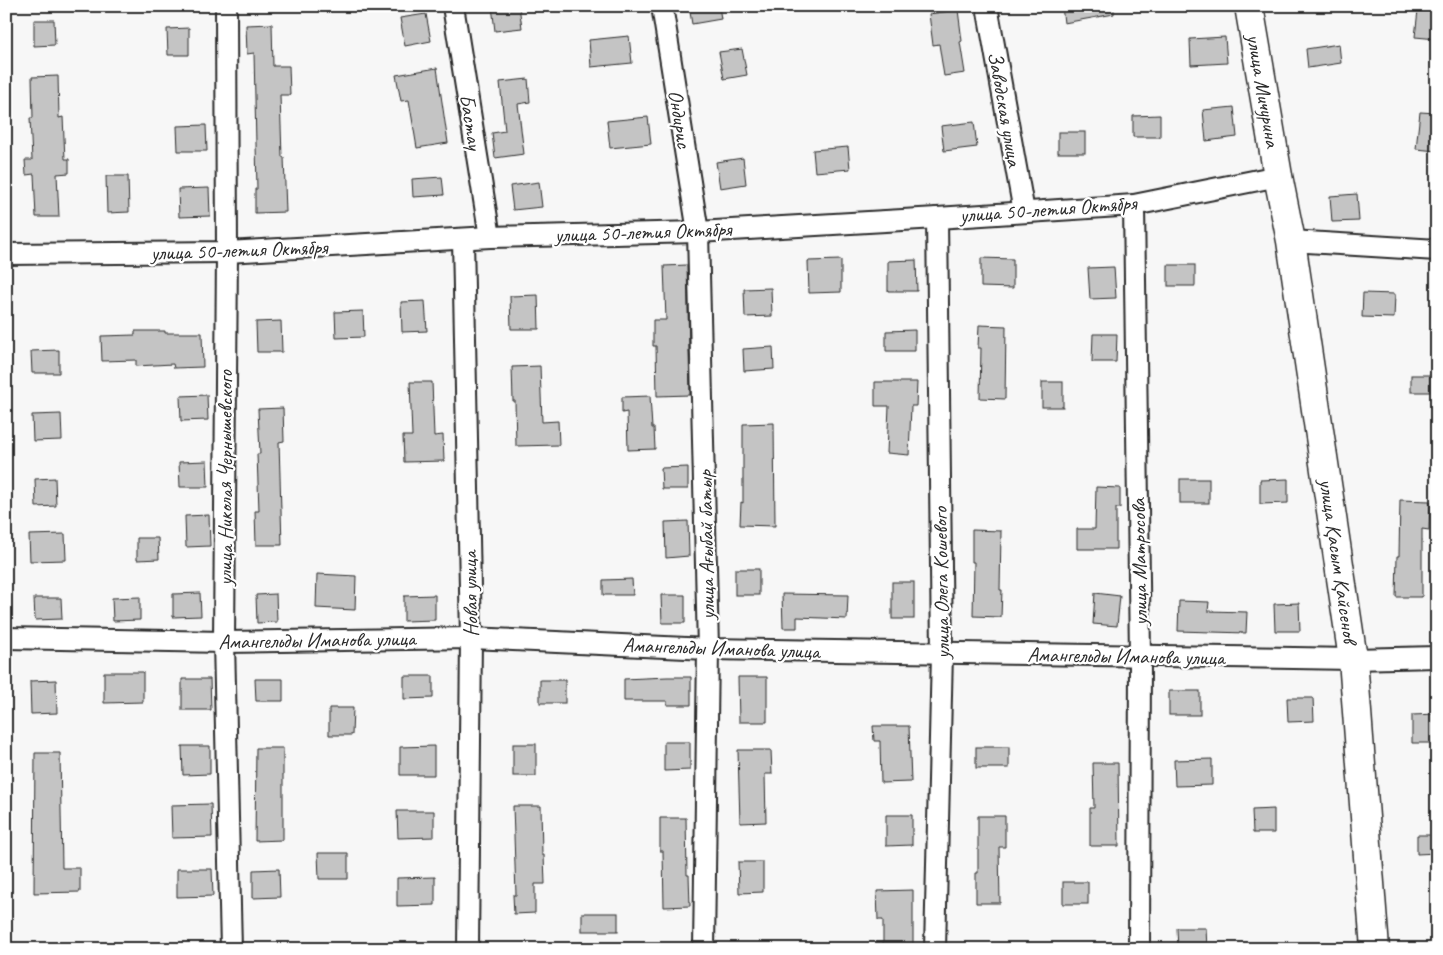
<svg xmlns="http://www.w3.org/2000/svg" width="1443" height="955" font-family="Caveat,sans-serif">
<rect width="100%" height="100%" fill="#f7f7f7"/>
<filter id="ink" filterUnits="userSpaceOnUse"><feTurbulence type="fractalNoise" baseFrequency=".02" numOctaves="2"/><feDisplacementMap in="SourceGraphic" scale="10" xChannelSelector="R" yChannelSelector="G"/><feConvolveMatrix kernelMatrix="1 2 1 2 8 2 1 2 1" color-interpolation-filters="sRGB"/></filter>
<g filter="url(#ink)">
<g fill="#c4c4c4" stroke="#2b2b2b">
<polygon points="492,6 519,6 522,28 495,31"/>
<polygon points="689,6 719,6 721,19 692,24"/>
<polygon points="1062,6 1114,6 1114,14 1064,23"/>
<polygon points="958,10 962,41 960,42 965,73 944,76 939,44 933,45 929,14"/>
<polygon points="1418,10 1437,11 1437,39 1415,37"/>
<polygon points="426,14 431,41 405,46 400,18"/>
<polygon points="34,20 54,20 55,45 34,46"/>
<polygon points="272,24 273,66 289,66 290,95 280,95 282,157 284,157 286,212 255,213 255,189 257,189 254,53 247,54 246,25"/>
<polygon points="189,28 189,55 168,55 167,29"/>
<polygon points="629,36 632,63 591,67 589,40"/>
<polygon points="1225,37 1227,63 1191,65 1190,39"/>
<polygon points="1339,44 1341,63 1308,68 1306,49"/>
<polygon points="742,49 747,75 724,79 719,52"/>
<polygon points="437,68 448,143 417,148 409,100 401,101 396,75"/>
<polygon points="58,76 59,118 63,117 65,159 69,159 69,173 57,174 59,217 36,217 34,174 26,175 25,160 32,160 30,118 33,118 32,77"/>
<polygon points="528,79 530,102 518,104 524,154 495,158 492,133 505,131 500,82"/>
<polygon points="1234,107 1237,137 1206,141 1203,110"/>
<polygon points="1420,112 1437,113 1437,151 1416,149"/>
<polygon points="1160,115 1160,137 1133,137 1133,116"/>
<polygon points="648,117 651,144 610,148 607,121"/>
<polygon points="974,122 977,147 944,151 941,126"/>
<polygon points="206,125 207,151 178,151 177,126"/>
<rect x="1058" y="132" width="27" height="21"/>
<polygon points="848,147 850,169 815,172 813,150"/>
<polygon points="743,158 746,184 720,188 716,162"/>
<polygon points="106,176 128,176 129,212 107,213"/>
<polygon points="442,177 444,195 413,197 412,179"/>
<polygon points="539,182 542,207 513,210 510,186"/>
<polygon points="209,188 210,216 179,217 178,189"/>
<polygon points="1357,194 1359,221 1332,222 1330,196"/>
<polygon points="981,258 1013,259 1013,288 981,287"/>
<polygon points="841,260 841,292 809,293 808,261"/>
<polygon points="916,260 917,291 888,291 888,261"/>
<polygon points="687,265 690,395 657,396 656,346 653,346 653,320 666,320 664,266"/>
<rect x="1168" y="265" width="27" height="21"/>
<polygon points="1114,267 1116,298 1090,299 1088,268"/>
<polygon points="771,288 772,316 745,317 744,289"/>
<polygon points="1363,293 1395,294 1394,318 1362,317"/>
<polygon points="538,295 539,329 511,329 510,296"/>
<polygon points="425,301 427,331 402,332 401,302"/>
<polygon points="363,311 364,337 336,338 335,312"/>
<polygon points="281,321 282,352 257,352 256,322"/>
<polygon points="979,325 1006,326 1005,399 980,398 981,348 978,348"/>
<polygon points="915,330 915,351 886,351 886,331"/>
<polygon points="135,331 165,331 165,333 202,333 203,367 174,368 173,364 136,366 136,360 102,361 101,336 135,335"/>
<polygon points="1093,334 1117,334 1116,362 1092,362"/>
<polygon points="773,347 774,369 744,371 743,349"/>
<polygon points="59,350 59,373 32,373 31,351"/>
<polygon points="540,366 542,422 558,421 559,445 516,446 515,401 513,401 512,367"/>
<rect x="1411" y="375" width="19" height="17"/>
<polygon points="410,382 432,382 434,436 443,435 444,461 404,462 403,436 412,436"/>
<polygon points="875,382 917,382 916,406 911,406 909,455 887,453 889,406 875,406"/>
<rect x="1042" y="382" width="21" height="25"/>
<polygon points="207,395 208,420 181,421 180,396"/>
<polygon points="650,396 652,428 654,428 655,449 628,450 627,412 622,413 622,397"/>
<polygon points="283,408 284,441 279,442 282,545 256,545 255,511 259,511 257,454 260,454 258,409"/>
<polygon points="61,414 62,440 33,441 32,415"/>
<polygon points="774,423 775,526 740,525 741,502 743,503 743,424"/>
<polygon points="207,461 208,487 180,487 179,462"/>
<polygon points="688,467 688,489 662,489 661,468"/>
<polygon points="55,478 56,506 36,507 35,479"/>
<rect x="1180" y="479" width="29" height="24"/>
<polygon points="1288,479 1288,503 1260,504 1260,480"/>
<polygon points="1096,487 1120,488 1120,508 1116,508 1116,549 1077,549 1077,529 1095,529"/>
<polygon points="1400,500 1430,501 1429,530 1422,529 1422,597 1396,597 1397,556 1399,556"/>
<polygon points="209,515 210,546 186,547 185,516"/>
<polygon points="688,521 689,556 666,558 665,522"/>
<polygon points="972,530 1001,531 1000,590 1002,590 1001,617 973,616 974,562 972,562"/>
<polygon points="65,534 66,560 30,561 29,535"/>
<polygon points="137,538 158,538 159,559 137,560"/>
<rect x="735" y="569" width="24" height="26"/>
<polygon points="317,574 356,576 355,610 316,608"/>
<polygon points="632,579 633,595 603,595 603,580"/>
<rect x="892" y="582" width="22" height="37"/>
<polygon points="200,593 201,616 173,617 173,594"/>
<polygon points="1095,593 1120,596 1117,626 1093,624"/>
<polygon points="276,594 277,622 257,623 256,595"/>
<polygon points="782,594 848,595 847,619 797,617 797,628 783,628"/>
<polygon points="435,595 435,620 404,621 404,596"/>
<polygon points="661,595 685,595 685,623 662,623"/>
<polygon points="140,597 140,620 113,621 112,598"/>
<polygon points="34,598 61,598 62,619 35,620"/>
<polygon points="1179,601 1209,602 1208,611 1247,612 1246,633 1178,631"/>
<polygon points="1299,603 1300,631 1275,631 1274,604"/>
<polygon points="104,672 143,672 143,702 104,703"/>
<polygon points="404,676 433,676 433,698 404,699"/>
<polygon points="667,677 691,677 691,705 667,705 667,701 624,701 624,679"/>
<polygon points="738,677 767,677 767,722 739,722"/>
<polygon points="182,679 210,679 211,710 182,710"/>
<polygon points="255,679 283,679 283,701 256,701"/>
<polygon points="56,680 57,713 31,714 30,681"/>
<rect x="540" y="680" width="25" height="23"/>
<rect x="1169" y="691" width="31" height="24"/>
<polygon points="1287,698 1313,698 1314,721 1288,722"/>
<polygon points="329,708 353,708 352,735 329,735"/>
<polygon points="1437,714 1437,743 1412,743 1412,715"/>
<polygon points="873,726 909,726 911,782 881,783 880,741 874,741"/>
<polygon points="664,742 690,742 690,770 664,771"/>
<rect x="513" y="744" width="23" height="32"/>
<polygon points="182,746 210,746 210,774 183,775"/>
<polygon points="434,746 434,775 400,775 400,747"/>
<rect x="976" y="747" width="33" height="21"/>
<polygon points="256,748 283,748 283,840 255,841"/>
<polygon points="738,750 771,750 772,774 765,774 766,822 740,823"/>
<polygon points="35,753 60,753 62,868 80,868 80,892 34,893"/>
<polygon points="1212,759 1212,785 1175,786 1174,760"/>
<polygon points="1093,763 1118,763 1119,846 1090,846 1090,808 1094,808"/>
<polygon points="211,804 212,837 172,838 171,805"/>
<polygon points="513,806 541,806 542,855 544,855 545,884 535,884 535,913 514,914 513,895 516,895"/>
<polygon points="1274,809 1274,833 1253,833 1252,810"/>
<polygon points="397,811 434,811 434,837 398,838"/>
<polygon points="886,815 912,815 912,845 886,846"/>
<polygon points="978,816 1005,816 1005,847 999,847 1000,903 976,903 976,873 978,873"/>
<polygon points="660,818 686,818 687,875 689,875 690,906 664,907 663,851 660,851"/>
<polygon points="1417,835 1437,835 1437,853 1417,854"/>
<polygon points="318,853 348,853 348,879 319,879"/>
<polygon points="738,862 763,862 763,892 739,893"/>
<polygon points="177,869 212,869 213,896 177,897"/>
<polygon points="279,869 280,897 253,898 253,870"/>
<polygon points="435,877 435,905 397,906 397,878"/>
<rect x="1063" y="882" width="25" height="22"/>
<polygon points="913,890 913,949 883,949 883,920 878,920 877,891"/>
<rect x="582" y="913" width="36" height="18"/>
<polygon points="1177,928 1206,928 1207,949 1178,949"/>
</g>
<g fill="none" stroke-linecap="round" stroke-linejoin="round">
<g stroke="#2b2b2b" stroke-width="24">
<g id="street">
<polyline points="226,6 227,252 224,642 231,949"/>
<polyline points="453,6 490,237"/>
<polyline points="662,6 698,232 708,649 704,949"/>
<polyline points="987,6 1024,212"/>
<polyline points="1134,205 1140,656 1139,949"/>
<polyline points="463,239 471,638 468,949"/>
<polyline points="1291,241 1437,250"/>
<polyline points="6,254 227,252 490,237 698,232 937,218 1134,205 1278,176"/>
<polyline points="6,638 224,642 471,638 708,649 1353,659 1437,657"/>
<polyline points="935,949 942,653 937,218"/>
</g>
</g>
<g stroke="#2b2b2b" stroke-width="31">
<g id="secondary">
<path id="s1" d="M1249 6 1278 176 1291 241 1353 659 1375 949"/>
</g>
</g>
<use href="#street" stroke="#fff" stroke-width="20"/>
<use href="#secondary" stroke="#fff" stroke-width="28"/>
</g>
</g>
<g text-anchor="middle" stroke-width="4.5" stroke-linejoin="round" paint-order="stroke">
<g font-size="21" fill="#2b2b2b" stroke="#fff">
<text dy="7" stroke="none"><textPath href="#s1" startOffset="86">улица Мичурина</textPath></text>
<text transform="translate(1005 109) rotate(80)" y="7">Заводская улица</text>
<text transform="translate(680 119) rotate(81)" y="7">Ондирис</text>
<text transform="translate(471 122) rotate(81)" y="7">Бастау</text>
<text transform="translate(1048 209) rotate(-4)" y="7">улица 50-летия Октября</text>
<text transform="translate(643 232) rotate(-2)" y="7">улица 50-летия Октября</text>
<text transform="translate(239 250) rotate(-2)" y="7">улица 50-летия Октября</text>
<text transform="translate(225 478) rotate(-90)" y="7">улица Николая Чернышевского</text>
<text transform="translate(706 545) rotate(-91)" y="7">улица Ағыбай батыр</text>
<text dy="7" stroke="none"><textPath href="#s1" startOffset="562">улица Қасым Қайсенов</textPath></text>
<text transform="translate(1139 562) rotate(-91)" y="7">улица Матросова</text>
<text transform="translate(941 583) rotate(-91)" y="7">улица Олега Кошевого</text>
<text transform="translate(470 594) rotate(-91)" y="7">Новая улица</text>
<text transform="translate(317 640) rotate(-1)" y="7">Амангельды Иманова улица</text>
<text transform="translate(721 648) rotate(2)" y="7">Амангельды Иманова улица</text>
<text transform="translate(1126 656) rotate(1)" y="7">Амангельды Иманова улица</text>
</g>
</g>
<rect width="1443" height="955" fill="none" stroke="#fff" stroke-width="25"/>
<rect x="12" y="12" width="1418" height="930" fill="none" stroke="#2b2b2b" stroke-width="2" filter="url(#ink)"/>
</svg>
